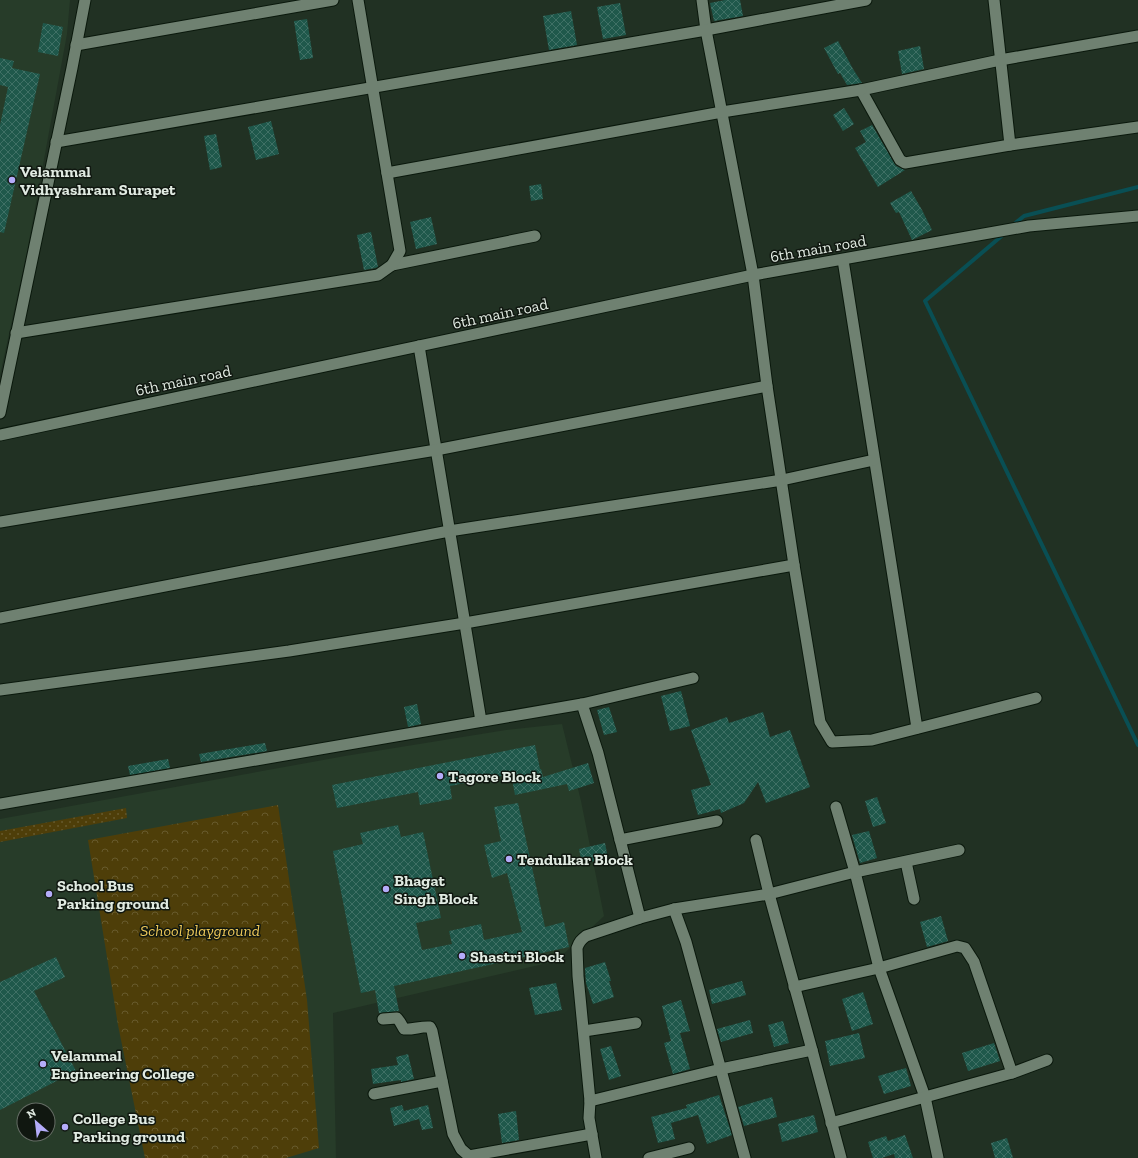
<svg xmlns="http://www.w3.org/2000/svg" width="1138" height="1158" font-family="'Zilla Slab',serif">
<defs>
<pattern id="grass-dots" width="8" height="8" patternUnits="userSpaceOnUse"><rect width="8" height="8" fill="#4e3e09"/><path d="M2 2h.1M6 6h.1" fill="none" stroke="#675a2d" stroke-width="1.8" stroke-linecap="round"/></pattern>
<pattern id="park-crowns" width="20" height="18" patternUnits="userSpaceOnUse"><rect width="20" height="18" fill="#4e3e09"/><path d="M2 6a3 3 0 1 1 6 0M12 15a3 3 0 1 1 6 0" fill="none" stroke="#675a2d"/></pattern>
<pattern id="building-cross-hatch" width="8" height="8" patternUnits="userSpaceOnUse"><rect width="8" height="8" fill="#1f584b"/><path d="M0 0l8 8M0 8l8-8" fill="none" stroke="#3f7065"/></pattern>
</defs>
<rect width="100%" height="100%" fill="#213123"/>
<g fill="#273c29" fill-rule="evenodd">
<polygon points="0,0 70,0 67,34 27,252 0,375"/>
<path d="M562 724 581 801 604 916 556 961 333 1013 336 1158H0V819L345 756 506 730ZM24 1110H48V1134H24Z"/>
</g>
<polygon fill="url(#grass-dots)" points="126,808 127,818 0,842 0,831"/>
<polygon fill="url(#park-crowns)" points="278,805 307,1000 319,1148 286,1158 145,1158 118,1025 88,840"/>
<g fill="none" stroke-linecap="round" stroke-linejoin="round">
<g stroke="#094f54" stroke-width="4">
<polyline points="1013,225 1024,216 1138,187"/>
<polyline points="1004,234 925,301 1138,745"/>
</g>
</g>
<g fill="url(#building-cross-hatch)">
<polygon points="725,0 740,0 743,16 714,21 710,3"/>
<polygon points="620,3 626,35 603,39 597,7"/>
<polygon points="571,11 577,45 549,50 543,16"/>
<polygon points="307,19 313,58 300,60 294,21"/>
<polygon points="43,23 63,27 58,56 38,52"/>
<polygon points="838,41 853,69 862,83 847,85 840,73 838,74 824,48"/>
<polygon points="920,46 924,69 902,74 898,51"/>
<polygon points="0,58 14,61 12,68 40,74 4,233 0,232 0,125 8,87 0,85"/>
<polygon points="844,108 854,124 843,131 833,115"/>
<polygon points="271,121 279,154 256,160 248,127"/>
<polygon points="872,125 894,163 896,166 905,170 878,187 855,148 866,142 860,131"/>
<polygon points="216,134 222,167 210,170 204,136"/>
<polygon points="541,184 543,199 531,201 529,186"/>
<polygon points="911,191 922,210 932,230 912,240 899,212 896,213 890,203"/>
<polygon points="431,217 437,244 416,249 410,222"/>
<polygon points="371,232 378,267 375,268 364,270 357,235"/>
<polygon points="681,691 690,726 670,731 661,696"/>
<polygon points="417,704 421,724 408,727 404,707"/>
<polygon points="609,707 617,732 604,735 597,710"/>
<polygon points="763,712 770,737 790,730 810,787 766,803 758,782 744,803 721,813 720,809 698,815 691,790 711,785 691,730 727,717 729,723"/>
<polygon points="265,743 267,751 201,762 199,754"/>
<polygon points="535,745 540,769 541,769 543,777 588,763 594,783 569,791 567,784 515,795 511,774 450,786 452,799 420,805 418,792 337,808 332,785"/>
<polygon points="168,759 170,768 130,775 128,766"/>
<polygon points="877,797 886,823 873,827 865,801"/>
<polygon points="518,803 545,927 564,922 569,947 394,986 399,1011 379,1013 375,990 361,993 333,851 363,844 360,833 398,825 401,837 423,832 441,918 416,923 422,950 452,944 449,931 481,924 484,940 522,932 507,873 492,878 484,845 501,841 494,807"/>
<polygon points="869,831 877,858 860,863 852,835"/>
<polygon points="605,843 608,858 582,864 579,849"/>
<polygon points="941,916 948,941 927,947 920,922"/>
<polygon points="56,957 65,977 34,991 76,1071 0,1110 0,982"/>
<polygon points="605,962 611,981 609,981 614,997 593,1004 586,983 585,968"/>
<polygon points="742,981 746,995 712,1004 709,990"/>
<polygon points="556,983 562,1010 535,1015 529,988"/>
<polygon points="863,992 873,1024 852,1031 842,999"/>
<polygon points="681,1000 690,1031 680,1033 690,1069 673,1074 664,1043 671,1041 662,1006"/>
<polygon points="750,1020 753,1033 721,1042 717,1029"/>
<polygon points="783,1021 789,1043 774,1047 768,1025"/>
<polygon points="859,1033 865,1058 830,1066 825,1041"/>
<polygon points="994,1043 1000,1061 968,1071 962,1053"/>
<polygon points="611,1046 621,1076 609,1080 600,1049"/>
<polygon points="408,1054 414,1079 401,1082 401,1080 373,1084 371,1069 398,1065 396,1057"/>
<polygon points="906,1068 911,1086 884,1094 878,1076"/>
<polygon points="719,1095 732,1135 707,1144 698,1115 671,1123 675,1139 658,1143 651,1117 687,1108 686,1105"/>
<polygon points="772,1097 777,1117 744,1126 738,1107"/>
<polygon points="402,1105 404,1111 428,1105 433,1128 422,1130 419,1119 394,1126 390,1108"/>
<polygon points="516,1111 519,1140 502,1143 498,1114"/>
<polygon points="814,1115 818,1132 782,1142 778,1124"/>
<polygon points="905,1135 913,1158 895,1158 894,1154 882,1158 873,1158 868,1142 886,1136 888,1141"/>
<polygon points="1007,1138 1013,1158 995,1158 991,1143"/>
</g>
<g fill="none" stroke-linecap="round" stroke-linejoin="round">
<g stroke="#0a180c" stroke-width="13">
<g id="minor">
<polyline points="702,0 706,30 753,275 767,386 794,565 820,722 832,742 872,740 1036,698"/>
<polyline points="994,0 1010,145"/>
<polyline points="1138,36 1000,60 861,90 900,160 905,163 1010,145 1138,127"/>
<polyline points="76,45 333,0"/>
<polyline points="56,142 706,30 866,0"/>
<polyline points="387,173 722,112 861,90"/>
<polyline points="843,260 917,728"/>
<polyline points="392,265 535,236"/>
<polyline points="16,333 378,275 392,265 400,251 358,0"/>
<polyline points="419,346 481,721"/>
<polyline points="0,413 72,68 85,0"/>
<polyline points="0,522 436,450 767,386"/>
<polyline points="0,618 449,531 782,480 874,460"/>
<polyline points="0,690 289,651 465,623 794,565"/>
<polyline points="582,704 598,753 640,918"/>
<polyline points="0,804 582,704 693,678"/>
<polyline points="836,807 855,872 879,968 925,1097 938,1158"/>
<polyline points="620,840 717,821"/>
<polyline points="906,862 914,899"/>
<polyline points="674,909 686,942 745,1158"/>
<polyline points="794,987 879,968 957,946 965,948 974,962 1012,1073"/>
<path d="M383 1019 397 1018 400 1022 404 1029C413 1030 421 1026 430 1027L432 1031 453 1134 461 1149 469 1156 592 1134"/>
<polyline points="584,1031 636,1023"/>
<polyline points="812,1050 841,1158"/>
<polyline points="374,1094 442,1081"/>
<polyline points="590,1101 721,1069 812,1050 769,894 756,840"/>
<polyline points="831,1123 1012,1073 1047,1060"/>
<path d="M596 1158 589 1118 590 1101 578 976 577 948C579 942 581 940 586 936L640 918 674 909 769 894 855 872 959 850"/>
<polyline points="649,1158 689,1148"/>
</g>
</g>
<g stroke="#0a180c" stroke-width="13">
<polyline id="tertiary" points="0,435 753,275 1029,226 1138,216"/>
</g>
<use href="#minor" stroke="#6f8171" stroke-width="11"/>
<use href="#tertiary" stroke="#6f8171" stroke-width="11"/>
</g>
<g fill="#b4acf9" stroke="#101710" stroke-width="1.5">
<circle cx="12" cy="180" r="4"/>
<circle cx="440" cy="776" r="4"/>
<circle cx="509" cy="859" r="4"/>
<circle cx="386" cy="889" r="4"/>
<circle cx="49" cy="894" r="4"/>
<circle cx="462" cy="956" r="4"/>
<circle cx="43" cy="1064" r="4"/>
<circle cx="65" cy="1127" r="4"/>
</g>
<g text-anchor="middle" stroke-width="3" stroke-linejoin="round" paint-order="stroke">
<g font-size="16" font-weight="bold" fill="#e1ebe2" stroke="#101710" text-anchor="start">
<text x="20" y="177">Velammal<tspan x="20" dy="18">Vidhyashram Surapet</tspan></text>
<text x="448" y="782">Tagore Block</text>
<text x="517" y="865">Tendulkar Block</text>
<text x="394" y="886">Bhagat<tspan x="394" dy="18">Singh Block</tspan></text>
<text x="57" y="891">School Bus<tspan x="57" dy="18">Parking ground</tspan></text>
<text x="470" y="962">Shastri Block</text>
<text x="51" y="1061">Velammal<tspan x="51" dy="18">Engineering College</tspan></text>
<text x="73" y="1124">College Bus<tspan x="73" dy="18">Parking ground</tspan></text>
</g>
<g font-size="16" fill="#e1ebe2" stroke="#101710">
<text transform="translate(818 248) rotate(-10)" y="6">6th main road</text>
<text transform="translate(500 313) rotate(-12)" y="6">6th main road</text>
<text transform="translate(183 380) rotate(-12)" y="6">6th main road</text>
</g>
<g font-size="16" font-style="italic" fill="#eec959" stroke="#101710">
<text x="200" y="936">School playground</text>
</g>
</g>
<g transform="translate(36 1122) rotate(332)"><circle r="19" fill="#101710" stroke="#646c64"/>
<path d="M0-3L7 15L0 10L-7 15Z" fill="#b4acf9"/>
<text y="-6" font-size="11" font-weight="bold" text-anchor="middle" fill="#e1ebe2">N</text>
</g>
</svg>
